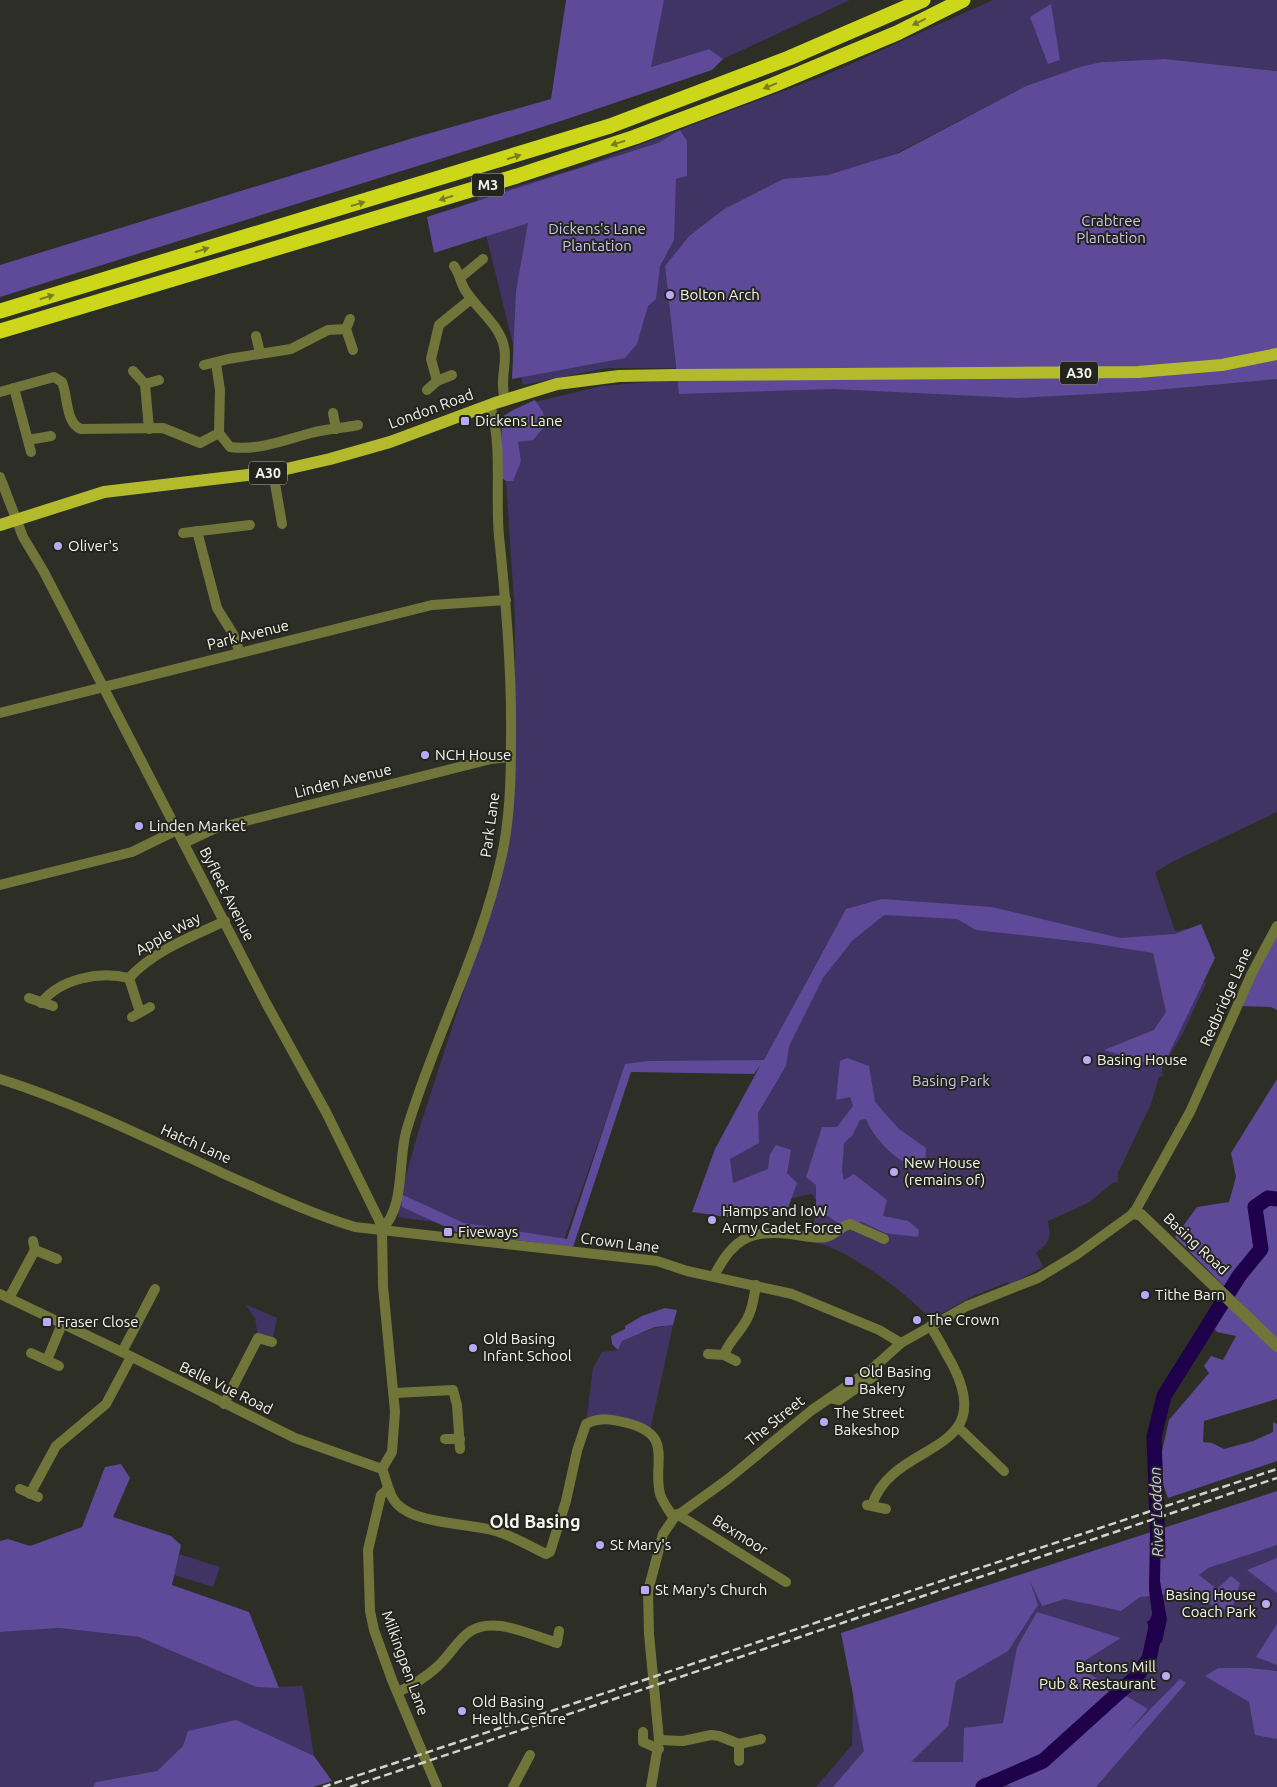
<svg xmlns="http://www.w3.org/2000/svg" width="1277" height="1787" font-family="Ubuntu,sans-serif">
<rect width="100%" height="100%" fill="#2d2e26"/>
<g fill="#3f3464">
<polygon points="664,0 850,0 723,59 709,49 650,67"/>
<polygon points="993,0 1277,0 1277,71 1165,59 1102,62 1058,75 1026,86 899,152 861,166 828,175 783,179 724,209 689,236 665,266 676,368 607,368 523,385 477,198 578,168 826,75"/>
<path d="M1277 368V812L1176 860 1155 872 1175 931 1197 927 1194 979 1206 983 1183 1033 1162 1068 1163 1076 1159 1077 1151 1104 1118 1173V1182L1113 1183 1088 1203 1048 1221C1051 1237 1050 1244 1036 1252L1043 1267 1009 1285 1008 1282 971 1297 930 1320C916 1299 837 1241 812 1243L816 1200 812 1194 729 1211 700 1206 828 941 763 1064 755 1071 624 1069 564 1240 398 1217 399 1201 417 1136 491 907 515 746V616L502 420 526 404 602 386 673 380Z"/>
<polygon points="245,1304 277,1318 272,1342 258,1338 255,1318"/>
<path d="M673 1325 650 1431 633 1423H586L593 1368 602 1352 618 1350 621 1341C639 1334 654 1327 673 1325Z"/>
<polygon points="1277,1495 1277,1787 816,1787 852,1745 854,1638"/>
<polygon points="179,1554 220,1567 213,1587 174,1575"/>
<polygon points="59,1628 139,1637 256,1687 303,1686 314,1756 300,1751 183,1746 157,1771 96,1782 93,1787 0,1787 0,1632"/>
</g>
<g fill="#5e4a99">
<polygon points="566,0 664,0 651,67 709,49 723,59 712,70 561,121 0,297 0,265 413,138 551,99"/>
<polygon points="1051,4 1060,60 1048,64 1030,17"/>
<polygon points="1165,59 1277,71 1277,379 1145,391 1018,398 833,389 679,394 665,266 689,236 724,209 783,179 828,175 899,153 1026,86 1080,67 1102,62"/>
<polygon points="680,130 687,141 687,176 676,179 674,240 660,266 656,299 648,306 637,344 625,358 512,379 516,291 528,223 434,253 427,217 658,143"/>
<polygon points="535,400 543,412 545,426 533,440 518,442 521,461 513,481 506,481 500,477 502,417 513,410"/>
<polygon points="882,899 992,907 1120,938 1175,934 1201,924 1215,958 1162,1068 1104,1050 1154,1030 1166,1012 1153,953 1091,943 976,930 957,919 884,915 852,941 823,978 789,1046 786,1066 758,1113 759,1143 730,1159 733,1183 768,1169 770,1154 776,1145 791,1150 787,1173 797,1183 788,1208 734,1218 692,1212 715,1149 761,1064 754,1074 631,1072 573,1247 459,1233 402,1207 401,1194 464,1223 567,1239 625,1064 649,1061 764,1060 846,909"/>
<polygon points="1277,935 1277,1010 1271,1007 1237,1006"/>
<path d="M847 1058 869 1066 875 1102 899 1129 926 1148 925 1163C922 1164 916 1166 913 1165 895 1162 872 1135 866 1119L860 1120 852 1136 844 1143 842 1171 844 1180 854 1174 887 1200 883 1216 908 1221 919 1230 918 1237 885 1233 862 1222 841 1225 816 1208V1185L806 1177 822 1127H837L853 1106 850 1097 836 1100 840 1061Z"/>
<polygon points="1277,1079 1277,1399 1204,1421 1203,1442 1212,1443 1224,1449 1253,1441 1273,1432 1273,1422 1277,1424 1277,1461 1168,1498 1161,1479 1162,1451 1169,1420 1209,1373 1204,1366 1211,1356 1223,1360 1236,1336 1217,1332 1211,1325 1226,1300 1246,1308 1175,1237 1197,1207 1229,1202 1236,1177 1231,1153"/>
<polygon points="665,1308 677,1310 673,1325 655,1327 622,1341 618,1350 612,1344 611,1336 625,1329 625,1326 642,1316"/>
<polygon points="121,1464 130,1478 113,1517 171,1536 181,1545 172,1585 249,1612 279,1688 256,1687 139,1637 59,1628 0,1632 0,1541 8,1539 30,1546 82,1527 105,1467"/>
<polygon points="1277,1491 1277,1545 1208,1568 1199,1575 1217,1589 1231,1576 1240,1583 1231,1612 1180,1593 1140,1597 1121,1611 1065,1599 1042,1606 1030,1581 1038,1605 1008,1651 956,1681 948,1726 911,1762 963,1762 964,1728 1003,1723 1017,1647 1037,1612 1121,1638 1076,1666 1148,1709 1126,1734 1180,1679 1186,1683 1096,1787 1012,1787 983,1777 975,1787 833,1787 864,1751 841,1633"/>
<polygon points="1277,1558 1277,1593 1247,1570"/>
<polygon points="1277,1624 1277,1665 1256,1657"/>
<polygon points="1218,1668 1249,1668 1277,1671 1277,1739 1255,1735 1249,1702 1205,1676"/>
<polygon points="236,1720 314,1756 332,1781 313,1787 93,1787 96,1782 157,1771 183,1746 188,1731"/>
</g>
<polygon fill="#1f004b" points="1161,1529 1160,1581 1167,1619 1162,1642 1157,1644 1153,1640 1147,1622 1151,1619 1152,1613 1149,1590 1150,1533"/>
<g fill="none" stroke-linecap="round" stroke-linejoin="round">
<g stroke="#1f004b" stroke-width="15">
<polyline points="1158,1549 1154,1437 1164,1396 1239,1276 1261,1249 1255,1207 1268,1198 1277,1199"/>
<polyline points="983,1787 1043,1761 1136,1677 1149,1659 1157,1622"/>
</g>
<g stroke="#707539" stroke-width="10">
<path d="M454 266C460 274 460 282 465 290 476 308 500 325 504 347 508 364 499 378 505 400"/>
<polyline points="461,277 483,259"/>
<polyline points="350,319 346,329 353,350"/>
<polyline points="256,336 260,353"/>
<path d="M216 363 220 390 219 433 230 447C257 451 285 440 311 433 326 429 343 428 358 425"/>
<polyline points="204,365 228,359 291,349 328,330 346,329"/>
<polyline points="133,371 145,384 159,380"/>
<polyline points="437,381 431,359 439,325 471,299"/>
<polyline points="145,384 149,429"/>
<polyline points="14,388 31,452"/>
<polyline points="427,390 437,381 452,375"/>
<path d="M0 392 54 377 62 382C68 395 65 423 81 429L163 428 200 443 219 433"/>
<polyline points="333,413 336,429"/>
<polyline points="28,440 51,436"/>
<polyline points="273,472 282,524"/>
<polyline points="0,477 23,537 44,572 266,1003 326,1112 379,1220 382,1229 383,1286 395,1412 392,1452 382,1469"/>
<polyline points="197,531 217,608 233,634 240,653"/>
<polyline points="183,533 250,525"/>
<polyline points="0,713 432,605 506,600"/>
<polyline points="184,843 214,829 491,759 511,757"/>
<polyline points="0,885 132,852 177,830"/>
<polyline points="129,978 140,1012"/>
<polyline points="29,998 53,1006"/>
<path d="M41 1003C61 978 100 971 129 978 155 950 191 937 225 921"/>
<polyline points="132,1017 150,1007"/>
<path d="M0 1079C79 1104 155 1142 231 1177 272 1195 312 1214 355 1227L657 1261 687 1271 792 1294 879 1330 901 1343"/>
<path d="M382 1229C405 1207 398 1161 406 1132 433 1040 480 953 501 859 510 820 511 779 511 740 512 672 506 604 499 536 495 494 503 444 490 405"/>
<polyline points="33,1241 35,1250 57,1259"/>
<path d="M714 1276C732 1240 749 1229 791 1234 802 1236 816 1239 826 1237 834 1236 841 1226 850 1224L884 1239"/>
<polyline points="0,1294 122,1352 295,1438 382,1469"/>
<polyline points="9,1298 35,1250"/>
<polyline points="122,1352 155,1289"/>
<polyline points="31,1353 59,1366"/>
<polyline points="708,1354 724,1355 736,1361"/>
<path d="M724 1355C730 1339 740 1333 747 1319 753 1309 754 1296 756 1285"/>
<polyline points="47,1360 62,1324"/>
<polyline points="395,1393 453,1390 457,1405 460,1449"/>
<polyline points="830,1398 839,1400 877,1374 877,1364"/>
<polyline points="224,1404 258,1338 272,1342"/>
<polyline points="959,1428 1004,1471"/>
<polyline points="445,1439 460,1439"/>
<path d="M382 1469C387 1480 388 1495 397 1504 416 1524 466 1523 492 1530 510 1534 529 1546 546 1554L550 1552 566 1501 577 1451 586 1424C601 1417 611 1419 627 1423 675 1435 652 1462 660 1494 663 1503 669 1511 674 1518"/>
<polyline points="20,1489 38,1497"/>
<polyline points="388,1489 381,1495 368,1550 370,1611 374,1630 392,1680 437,1787"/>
<polyline points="30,1494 56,1446 106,1404 131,1357"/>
<polyline points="867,1505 886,1509"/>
<path d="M872 1505C893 1439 1002 1457 951 1362 944 1350 938 1337 930 1326"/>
<polyline points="677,1514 786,1582"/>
<path d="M398 1692C411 1686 426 1677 437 1667 459 1647 463 1621 501 1626 520 1629 539 1637 557 1643L559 1631"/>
<polyline points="643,1732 643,1742 659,1749"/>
<polyline points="659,1740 683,1741 711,1735 719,1736 739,1744 761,1739"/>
<polyline points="739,1744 739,1761"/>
<polyline points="513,1787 530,1755"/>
<polyline points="651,1787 659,1740 649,1634 648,1591 663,1534 674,1518 728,1479 812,1410 872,1369 901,1343 967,1306 1038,1278 1076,1255 1134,1213 1190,1112 1252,973 1277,926"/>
</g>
<polyline stroke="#707539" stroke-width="12" points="1134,1213 1141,1215 1277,1346"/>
<polyline stroke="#b3bb2d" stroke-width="12" points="0,525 104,492 273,472 330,459 390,442 495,403 557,384 619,376 676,375 1138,372 1222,365 1277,354"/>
<g stroke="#cdd71a" stroke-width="15">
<polyline points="0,311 610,126 789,58 923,0"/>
<polyline points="0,331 517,176 635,137 773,85 897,33 963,0"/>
</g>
<g stroke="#d2d3cd" stroke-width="2.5" stroke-dasharray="8 4" stroke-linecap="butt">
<polyline points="323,1787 1277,1469"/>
<polyline points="350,1787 1277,1478"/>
</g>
</g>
<defs><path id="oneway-solid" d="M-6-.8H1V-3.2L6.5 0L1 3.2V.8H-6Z" transform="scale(1.25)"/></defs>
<g fill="#787e1b">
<use href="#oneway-solid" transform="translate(919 22) rotate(154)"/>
<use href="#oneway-solid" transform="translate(770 86) rotate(158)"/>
<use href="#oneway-solid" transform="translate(618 143) rotate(162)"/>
<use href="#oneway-solid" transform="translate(514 157) rotate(-17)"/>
<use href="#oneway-solid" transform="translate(446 198) rotate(163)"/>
<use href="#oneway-solid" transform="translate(358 204) rotate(-16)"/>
<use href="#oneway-solid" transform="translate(202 250) rotate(-17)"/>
<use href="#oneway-solid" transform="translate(47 297) rotate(-17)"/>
</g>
<g fill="#b9aaf7" stroke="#23241c" stroke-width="2">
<circle cx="670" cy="295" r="5"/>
<rect x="460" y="416" width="10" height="10" rx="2.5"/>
<circle cx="58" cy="546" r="5"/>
<circle cx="425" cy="755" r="5"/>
<circle cx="139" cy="826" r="5"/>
<circle cx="1087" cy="1060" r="5"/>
<circle cx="894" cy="1172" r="5"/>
<circle cx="712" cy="1220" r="5"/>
<rect x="443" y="1227" width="10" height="10" rx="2.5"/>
<circle cx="1145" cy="1295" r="5"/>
<circle cx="917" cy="1320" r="5"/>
<rect x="42" y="1317" width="10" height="10" rx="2.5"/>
<circle cx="473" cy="1348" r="5"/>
<rect x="844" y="1376" width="10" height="10" rx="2.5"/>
<circle cx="824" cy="1422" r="5"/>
<circle cx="600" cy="1545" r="5"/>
<rect x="640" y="1585" width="10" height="10" rx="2.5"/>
<circle cx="1266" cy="1604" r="5"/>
<circle cx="1166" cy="1676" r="5"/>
<circle cx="462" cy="1711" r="5"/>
</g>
<g text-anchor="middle" stroke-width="4" stroke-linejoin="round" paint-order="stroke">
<g fill="#23241c" stroke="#b5b6b0" stroke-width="1">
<rect x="472" y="173.5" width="32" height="23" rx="4"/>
<rect x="1060" y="361.5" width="38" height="23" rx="4"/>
<rect x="249" y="461.5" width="38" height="23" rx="4"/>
</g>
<g font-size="14" font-weight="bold" fill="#f4f5f0">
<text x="488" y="190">M3</text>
<text x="1079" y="378">A30</text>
<text x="268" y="478">A30</text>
</g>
<g font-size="15" fill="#cbc4f0" stroke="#23241c">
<text x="1111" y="226">Crabtree<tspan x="1111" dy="17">Plantation</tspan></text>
<text x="597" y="234">Dickens's Lane<tspan x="597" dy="17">Plantation</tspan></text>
<text x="951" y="1086">Basing Park</text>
</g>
<g font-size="15" fill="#f4f5f0" stroke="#23241c" text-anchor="start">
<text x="680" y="300">Bolton Arch</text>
<text x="475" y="426">Dickens Lane</text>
<text x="68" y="551">Oliver's</text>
<text x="435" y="760">NCH House</text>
<text x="149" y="831">Linden Market</text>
<text x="1097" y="1065">Basing House</text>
<text x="904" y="1168">New House<tspan x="904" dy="17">(remains of)</tspan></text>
<text x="722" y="1216">Hamps and IoW<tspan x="722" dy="17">Army Cadet Force</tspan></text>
<text x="458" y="1237">Fiveways</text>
<text x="1155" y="1300">Tithe Barn</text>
<text x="927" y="1325">The Crown</text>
<text x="57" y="1327">Fraser Close</text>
<text x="483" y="1344">Old Basing<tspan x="483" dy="17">Infant School</tspan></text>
<text x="859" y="1377">Old Basing<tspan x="859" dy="17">Bakery</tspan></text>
<text x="834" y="1418">The Street<tspan x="834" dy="17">Bakeshop</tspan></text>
<text x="610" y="1550">St Mary's</text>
<text x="655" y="1595">St Mary's Church</text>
<text x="1256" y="1600" text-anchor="end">Basing House<tspan x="1256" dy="17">Coach Park</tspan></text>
<text x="1156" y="1672" text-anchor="end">Bartons Mill<tspan x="1156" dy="17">Pub &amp; Restaurant</tspan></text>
<text x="472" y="1707">Old Basing<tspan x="472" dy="17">Health Centre</tspan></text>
</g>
<g font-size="15" fill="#f4f5f0" stroke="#23241c">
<text transform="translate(431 409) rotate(-20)" y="5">London Road</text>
<text transform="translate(248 635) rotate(-14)" y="5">Park Avenue</text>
<text transform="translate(343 781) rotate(-14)" y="5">Linden Avenue</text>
<text transform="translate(490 825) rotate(-82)" y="5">Park Lane</text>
<text transform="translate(227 894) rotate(63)" y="5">Byfleet Avenue</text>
<text transform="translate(168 934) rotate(-29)" y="5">Apple Way</text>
<text transform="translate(1226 997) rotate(-66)" y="5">Redbridge Lane</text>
<text transform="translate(196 1144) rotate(24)" y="5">Hatch Lane</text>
<text transform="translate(620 1243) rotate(7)" y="5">Crown Lane</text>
<text transform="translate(1196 1244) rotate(43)" y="5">Basing Road</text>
<text transform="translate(226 1388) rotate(26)" y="5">Belle Vue Road</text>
<text transform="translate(775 1421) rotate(-39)" y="5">The Street</text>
<text transform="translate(740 1535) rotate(32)" y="5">Bexmoor</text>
<text transform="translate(405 1663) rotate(70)" y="5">Milkingpen Lane</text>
</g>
<g font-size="16" font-style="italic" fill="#cfc8f4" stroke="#23241c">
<text transform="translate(1156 1512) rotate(-92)" y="6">River Loddon</text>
</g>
<g font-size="18" font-weight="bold" fill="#f4f5f0" stroke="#23241c">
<text x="535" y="1528">Old Basing</text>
</g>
</g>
</svg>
